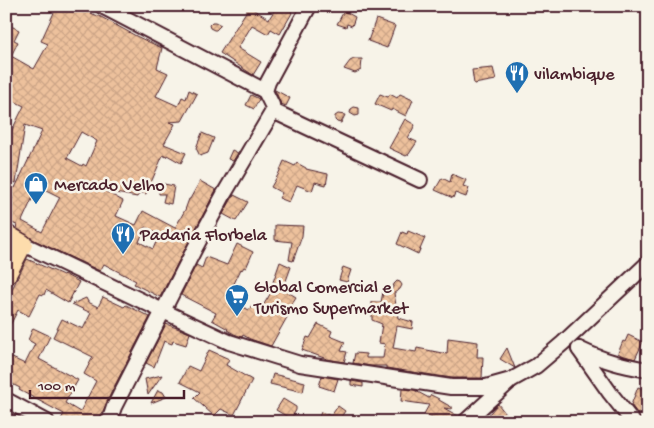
<svg xmlns="http://www.w3.org/2000/svg" width="654" height="428" font-family="'Gochi Hand',sans-serif">
<defs>
<pattern id="building-cross-hatch" width="8" height="8" patternUnits="userSpaceOnUse" patternTransform="scale(1.25)"><rect width="8" height="8" fill="#edc19c"/><path d="M0 0l8 8M0 8l8-8" fill="none" stroke="#cda587"/></pattern>
</defs>
<rect width="100%" height="100%" fill="#f7f3e8"/>
<filter id="ink" filterUnits="userSpaceOnUse"><feTurbulence type="fractalNoise" baseFrequency=".02" numOctaves="2"/><feDisplacementMap in="SourceGraphic" scale="10" xChannelSelector="R" yChannelSelector="G"/><feConvolveMatrix kernelMatrix="1 2 1 2 8 2 1 2 1" color-interpolation-filters="sRGB"/></filter>
<g filter="url(#ink)">
<g fill="url(#building-cross-hatch)" stroke="#4a1f2b" fill-rule="evenodd">
<path d="M57 6H86L85 11 101 17 136 36 162 48 157 68 168 73 156 96 178 106 182 97 186 99 189 90 197 94 182 121 169 122 175 124 164 144 186 153 181 163 167 155 166 157 163 155 146 194 140 192 137 197 105 191 123 201 116 216 136 225 143 211 175 228 185 210 189 199H190L200 181 216 190 160 297 134 284 136 281 104 264 100 271 36 241 16 228 17 225 6 221V213L13 198 6 195V192L9 186 15 188 42 131 25 125 16 183 6 179V135L9 136 24 106 6 97V31L9 25 19 30 14 40 18 42 11 56 34 69 48 44 41 41ZM81 132 97 141 86 166 83 164 82 166 67 158ZM38 186 60 197 42 232 22 221ZM145 227 159 235 153 249 139 242Z"/>
<polygon points="277,6 294,6 291,12 292,13 280,34 271,29 268,34 252,25 238,48 261,62 253,75 220,53 249,7 269,19"/>
<polygon points="344,11 355,17 352,26 347,24 346,27 337,24"/>
<polygon points="376,19 395,26 387,48 368,41"/>
<polygon points="212,22 215,22 221,25 216,30 214,30 210,28 209,25"/>
<polygon points="354,59 362,59 361,70 355,73 344,69 350,61"/>
<polygon points="493,68 496,80 474,84 472,70"/>
<polygon points="275,90 290,98 286,106 281,104"/>
<polygon points="380,94 388,97 390,94 397,98 400,94 413,100 406,116 392,109 391,111 375,104"/>
<polygon points="251,95 259,99 254,109 246,105"/>
<polygon points="354,107 359,108 359,115 355,116 350,113 351,109"/>
<polygon points="338,114 345,115 341,123 337,122 335,120 335,116"/>
<polygon points="405,119 415,125 408,138 417,142 409,154 406,156 389,148"/>
<polygon points="202,133 214,138 208,153 200,156 196,148"/>
<polygon points="232,150 238,153 233,161 228,159"/>
<polygon points="284,161 295,166 297,163 306,168 306,169 328,174 326,185 315,182 312,191 297,185 289,202 279,198 282,193 271,187 278,175"/>
<polygon points="452,174 466,180 463,186 469,188 466,197 455,193 453,198 435,190 442,178 450,182"/>
<polygon points="159,183 174,186 171,204 163,202 165,194 159,194"/>
<polygon points="234,195 248,202 236,221 223,214"/>
<polygon points="275,225 303,226 302,236 293,261 289,260 292,242 275,240"/>
<polygon points="408,231 425,238 418,254 397,244 402,232 407,234"/>
<polygon points="237,244 253,252 246,268 244,267 242,270 241,269 230,292 236,294 233,302 249,310 253,304 261,309 272,291 271,290 275,282 273,282 280,262 291,267 283,289 296,297 289,308 291,310 271,346 250,339 243,335 242,337 234,334 227,330 228,329 212,320 216,313 181,295 196,265 202,268 206,257 227,265"/>
<polygon points="27,259 63,275 64,274 79,282 68,303 46,290 44,295 40,294 29,316 18,310 6,333 6,301"/>
<polygon points="343,267 351,270 347,282 339,280"/>
<polygon points="397,281 400,282 402,285 400,289 394,293 398,318 413,322 412,329 397,326 393,348 416,352 417,348 447,354 448,338 478,342 477,357 483,357 482,378 452,378 386,368 386,366 371,366 353,363 355,353 366,354 366,358 383,358 385,344 379,343 382,324 372,320 372,302 381,302 383,292 392,289 394,284"/>
<polygon points="103,297 124,307 126,305 150,317 111,393 98,422 66,422 61,419 64,414 19,390 20,388 6,381 6,355 25,364 35,344 28,340 33,328 50,336 39,359 78,380 65,403 80,412 96,381 84,374 93,357 53,337 62,319 83,329 91,313 72,304 86,298 88,302 98,307"/>
<polygon points="166,324 190,333 186,345 173,341 172,344 164,341 154,367 146,363"/>
<polygon points="318,324 332,331 330,336 345,342 341,351 347,352 344,362 327,359 302,350 307,337 310,338"/>
<polygon points="628,335 643,342 635,359 621,355 618,353 623,341 625,342"/>
<polygon points="507,348 515,368 500,359"/>
<polygon points="209,350 229,359 226,365 252,380 234,415 221,409 214,416 194,398 200,392 180,382 188,366 199,371"/>
<polygon points="273,374 305,382 303,392 270,384"/>
<polygon points="162,375 148,395 145,379"/>
<polygon points="322,376 338,379 334,391 319,386"/>
<polygon points="351,381 363,383 363,387 351,385"/>
<polygon points="638,387 648,391 648,418 637,413 631,405"/>
<polygon points="402,389 414,390 429,398 431,395 439,399 439,400 453,408 452,409 444,408 458,416 454,422 439,422 430,417 424,414 429,405 401,401"/>
<polygon points="158,390 163,392 166,397 151,403"/>
<polygon points="283,399 296,407 296,410 291,419 276,410"/>
<polygon points="498,404 512,422 482,422 497,405"/>
<polygon points="338,406 345,411 339,420 344,422 317,422 321,412 331,416"/>
</g>
<g fill="none" stroke-linecap="round" stroke-linejoin="round">
<g stroke="#4a1f2b" stroke-width="18">
<g id="minor">
<polyline points="102,6 265,91"/>
<polyline points="273,111 420,180"/>
<polyline points="23,244 163,311 229,342 300,364 451,387 486,387 511,380 536,366 563,343 648,263"/>
<polyline points="579,349 610,393 633,422"/>
<path d="M579 349C604 361 621 365 648 370"/>
<polyline points="6,400 47,422"/>
<polyline points="109,422 114,407 195,248 224,194 273,111 272,105 265,91 268,82 309,6"/>
<polyline points="465,422 509,382"/>
</g>
</g>
<g stroke="#4a1f2b" stroke-width="21">
<polyline id="major" points="6,234 23,244 6,276"/>
</g>
<use href="#minor" stroke="#f7f3e8" stroke-width="14"/>
<use href="#major" stroke="#fddcac" stroke-width="18"/>
</g>
</g>
<defs>
<g id="restaurant-pin" transform="scale(1.25)"><path d="M0 17L-7.5 6A9.5 9.5 0 1 1 7.5 6Z" fill="#1f6fb2" stroke="#f7f3e8"/><path d="M-5-6h1v4h1v-4h1v4h1v-4h1v5L-1.5 .5V6h-2V.5L-5-1ZM5-6V6H3V1.5H1.5Q1.5-4 5-6Z" fill="#fff"/></g>
<g id="shop-pin" transform="scale(1.25)"><path d="M0 17L-7.5 6A9.5 9.5 0 1 1 7.5 6Z" fill="#1f6fb2" stroke="#f7f3e8"/><path d="M-5-2.5h2.3a2.7 3.5 0 0 1 5.4 0H5L5.5 6h-11ZM-1.5-2.5h3a1.5 2.3 0 0 0-3 0Z" fill="#fff"/></g>
<g id="supermarket-pin" transform="scale(1.25)"><path d="M0 17L-7.5 6A9.5 9.5 0 1 1 7.5 6Z" fill="#1f6fb2" stroke="#f7f3e8"/><path d="M-6-5.5h2.5l.6 2H6L4.5 2H-2.5L-4.4-4H-6ZM-1.5 3.2a1.3 1.3 0 1 0 .1 0ZM3 3.2a1.3 1.3 0 1 0 .1 0Z" fill="#fff"/></g>
</defs>
<g fill-rule="evenodd">
<use href="#restaurant-pin" x="517" y="73"/>
<use href="#shop-pin" x="36" y="184"/>
<use href="#restaurant-pin" x="123" y="234"/>
<use href="#supermarket-pin" x="237" y="296"/>
</g>
<g text-anchor="middle" stroke-width="5" stroke-linejoin="round" paint-order="stroke">
<g font-size="18" fill="#4a1f2b" stroke="#f7f3e8" text-anchor="start">
<text x="534" y="79">vilambique</text>
<text x="54" y="190">Mercado Velho</text>
<text x="140" y="240">Padaria Florbela</text>
<text x="254" y="292">Global Comercial e<tspan x="254" dy="21">Turismo Supermarket</tspan></text>
</g>
</g>
<rect width="654" height="428" fill="none" stroke="#f7f3e8" stroke-width="25"/>
<rect x="12" y="12" width="629" height="403" fill="none" stroke="#4a1f2b" stroke-width="2" filter="url(#ink)"/>
<path d="M30 390v8h154v-8" fill="none" stroke="#4a1f2b" stroke-width="2.5"/>
<text x="38" y="390" font-size="15" fill="#4a1f2b" stroke="#f7f3e8" stroke-width="4" paint-order="stroke">100 m</text>
</svg>
